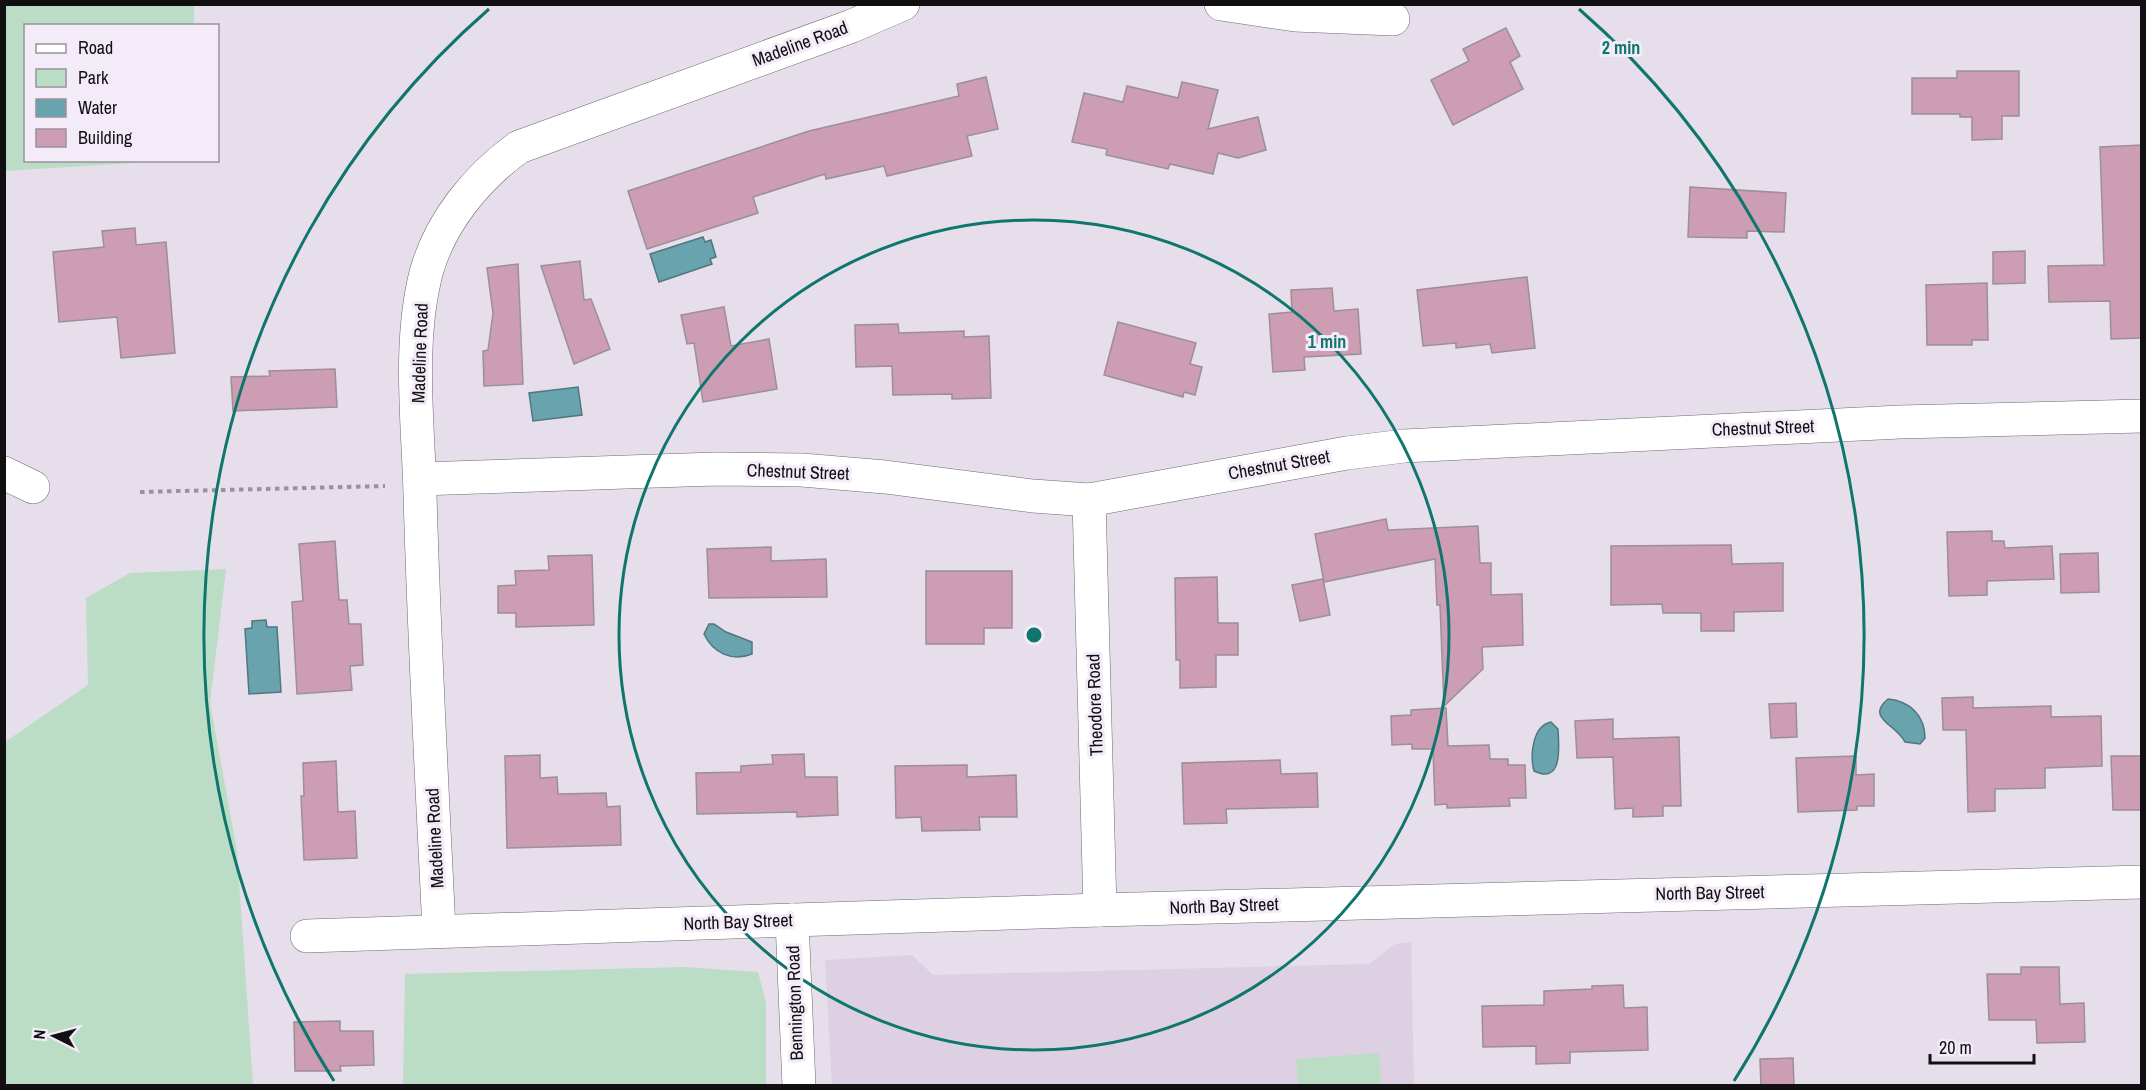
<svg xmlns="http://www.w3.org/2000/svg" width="2146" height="1090" font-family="'Archivo Narrow',sans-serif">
<rect width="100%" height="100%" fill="#e6deea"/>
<polygon fill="#dcd0e2" points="1411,942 1414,1085 832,1085 825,960 912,955 933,975 1369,964 1395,944"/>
<g fill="#bbddc6">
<polygon points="5,4 194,5 194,25 26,26 26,160 164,161 5,171"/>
<polygon points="226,569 210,703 237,851 253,1085 5,1085 5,742 88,685 86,598 130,573"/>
<polygon points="684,967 758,972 766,1003 766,1085 403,1085 405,974"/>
<polygon points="1379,1053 1381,1085 1298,1085 1296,1059"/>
</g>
<g fill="#69a3ad" stroke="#4f777f" stroke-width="1.5">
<polygon points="703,237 705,242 711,240 716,257 710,259 712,264 659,282 650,254"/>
<polygon points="578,387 582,415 533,421 529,393"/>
<polygon points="266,620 267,627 277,627 281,692 249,694 245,629 252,628 252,621"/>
<path d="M709 624H714L726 632 752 642V654C732 662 713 653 704 634Z"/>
<path d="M1888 699C1910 701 1925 716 1925 738L1920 744 1905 742C1896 724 1865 718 1888 699Z"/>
<path d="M1551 722 1558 729C1559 747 1563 785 1534 771 1530 756 1532 726 1551 722Z"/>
</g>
<g fill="#cc9db3" stroke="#9c8f95" stroke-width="1.5">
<polygon points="1506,28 1520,56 1510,62 1523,89 1453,125 1431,80 1469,61 1463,49"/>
<polygon points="1957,71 2019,71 2019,116 2002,116 2002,139 1972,140 1972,117 1960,117 1960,114 1912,114 1912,78 1957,78"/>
<polygon points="986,77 998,129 967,136 972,156 887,176 884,166 826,179 825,174 753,197 758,213 647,249 628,191 809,131 959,96 957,84"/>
<polygon points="1182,82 1218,90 1208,129 1258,117 1266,150 1238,158 1218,153 1213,174 1170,164 1168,169 1106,155 1107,149 1072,142 1084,93 1123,102 1127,86 1178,98"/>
<polygon points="2142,145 2142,338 2111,339 2110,301 2049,302 2048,266 2104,265 2100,147"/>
<polygon points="1690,187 1786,193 1784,232 1747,231 1747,238 1688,237"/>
<polygon points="135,228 136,245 166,242 175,353 121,358 117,317 59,322 53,252 104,247 102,231"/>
<polygon points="2025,251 2025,283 1993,284 1993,252"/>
<polygon points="580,261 584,300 591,299 610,349 574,364 541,266"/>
<polygon points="518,264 523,384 484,386 483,351 488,350 493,313 487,268"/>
<polygon points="1527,277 1535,348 1492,353 1490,344 1456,348 1456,343 1423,346 1417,290"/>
<polygon points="1987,283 1988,340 1972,340 1972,345 1927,345 1926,285"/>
<polygon points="1332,288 1334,311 1358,309 1361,354 1304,357 1305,370 1273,372 1269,314 1292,312 1291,290"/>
<polygon points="724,307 731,346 769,339 777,389 703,402 694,343 687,344 681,315"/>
<polygon points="1118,322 1196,343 1190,364 1202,367 1195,395 1184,392 1183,397 1104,375"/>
<polygon points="898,324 899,333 964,331 964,337 989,336 991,398 952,399 952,394 893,395 892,366 856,367 855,325"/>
<polygon points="335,369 337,407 233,411 231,377 270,376 269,371"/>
<polygon points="1386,519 1388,530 1478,526 1480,563 1491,563 1491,595 1522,594 1523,645 1482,647 1483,669 1444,706 1440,605 1437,605 1435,559 1324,582 1315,534"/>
<polygon points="1992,531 1992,541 2004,541 2005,548 2052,546 2054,579 1987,581 1987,595 1949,596 1947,532"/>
<polygon points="335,541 339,600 347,600 349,624 361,624 363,665 350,666 352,690 297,694 292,602 303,601 299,544"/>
<polygon points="1731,545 1732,564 1783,563 1783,611 1734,612 1734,631 1701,631 1701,613 1663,613 1662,604 1611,605 1611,546"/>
<polygon points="771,547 771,561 826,559 827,597 709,598 707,549"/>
<polygon points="2098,553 2099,592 2061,593 2060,554"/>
<polygon points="592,555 594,625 516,627 516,613 498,613 498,586 516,585 515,571 549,570 548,556"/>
<polygon points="926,571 1012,571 1012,628 984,628 984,644 926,644"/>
<polygon points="1217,577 1218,623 1238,623 1238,655 1216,655 1216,687 1180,688 1180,660 1176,660 1175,578"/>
<polygon points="1323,579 1330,615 1300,621 1292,585"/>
<polygon points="1973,697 1973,708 2051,706 2051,717 2101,716 2102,766 2045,768 2045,788 1995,789 1995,811 1968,812 1966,730 1943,730 1942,698"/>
<polygon points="1796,703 1797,737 1771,738 1769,704"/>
<polygon points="1446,708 1448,746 1489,745 1490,759 1508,759 1508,765 1525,765 1526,798 1509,798 1510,806 1447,808 1447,804 1435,805 1433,749 1412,749 1412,744 1392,745 1391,716 1411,715 1411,710"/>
<polygon points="1613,719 1613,739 1679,737 1681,806 1663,806 1663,816 1633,817 1633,808 1615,809 1613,757 1577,758 1575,721"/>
<polygon points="804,754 805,777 837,777 838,815 797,817 797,812 697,814 696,773 741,772 741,766 773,764 772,755"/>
<polygon points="540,755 540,778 557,777 558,794 606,793 607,807 620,806 621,845 507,848 505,756"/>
<polygon points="1856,756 1856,775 1874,774 1874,806 1857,806 1857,810 1798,812 1796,758"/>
<polygon points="2111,756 2142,756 2142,810 2113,810"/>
<polygon points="1280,760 1281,774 1317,773 1318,807 1226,809 1227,823 1184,824 1182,763"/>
<polygon points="336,761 338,812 355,811 357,858 304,860 301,796 304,796 303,763"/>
<polygon points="967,765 967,777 1016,775 1017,817 979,817 980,830 922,831 921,817 896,818 895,766"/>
<polygon points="2021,967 2059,967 2060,1004 2084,1003 2085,1042 2037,1043 2036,1020 1989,1020 1987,974 2021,974"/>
<polygon points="1623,985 1624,1008 1647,1007 1648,1050 1570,1052 1570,1063 1536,1064 1536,1046 1483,1047 1482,1006 1544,1005 1544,991 1592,989 1592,986"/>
<polygon points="340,1021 340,1031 373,1031 374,1065 340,1066 341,1071 295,1071 294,1022"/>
<polygon points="1793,1058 1794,1086 1761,1086 1760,1059"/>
</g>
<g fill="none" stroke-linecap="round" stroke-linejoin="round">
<g stroke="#6f6873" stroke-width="34">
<g id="minor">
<polyline points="1221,4 1295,15 1393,19"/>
<polyline points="4,473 33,487"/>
<polyline points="420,479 715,469 802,470 885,477 1033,496 1089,500 1347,453 1404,446 1900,422 2142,416"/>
<polyline points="1089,500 1100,910"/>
<polyline points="792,920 799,1086"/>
<path d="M439 930C432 785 424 640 420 494 418 422 408 344 426 273 440 222 477 177 519 147L852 26 903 4"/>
<polyline points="307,936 1100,910 2142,882"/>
</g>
</g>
<polyline stroke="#98929b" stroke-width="4" stroke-dasharray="4.5 4.5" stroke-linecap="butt" points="140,492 385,486"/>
<use href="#minor" stroke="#fff" stroke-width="33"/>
</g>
<g fill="none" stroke="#0f766e" stroke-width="3">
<circle cx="1034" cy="635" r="415"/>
<path d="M334 1081A830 830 0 0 1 489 9M1579 9A830 830 0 0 1 1734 1081"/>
</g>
<g text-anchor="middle" stroke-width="6" stroke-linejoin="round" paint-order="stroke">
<g font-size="18" fill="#120f13" stroke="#f3ebf7">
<text transform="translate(800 44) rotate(-20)" y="6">Madeline Road</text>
<text transform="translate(420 353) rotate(-88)" y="6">Madeline Road</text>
<text transform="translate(1763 428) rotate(-2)" y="6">Chestnut Street</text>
<text transform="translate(1279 465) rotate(-10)" y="6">Chestnut Street</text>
<text transform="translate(798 472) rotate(2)" y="6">Chestnut Street</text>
<text transform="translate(1095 705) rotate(-92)" y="6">Theodore Road</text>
<text transform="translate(435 838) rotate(-93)" y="6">Madeline Road</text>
<text transform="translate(1710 893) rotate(-1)" y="6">North Bay Street</text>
<text transform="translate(1224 906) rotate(-2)" y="6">North Bay Street</text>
<text transform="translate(738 922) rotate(-2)" y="6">North Bay Street</text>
<text transform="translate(795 1003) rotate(-92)" y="6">Bennington Road</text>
</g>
</g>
<circle cx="1034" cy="635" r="9" fill="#0f766e" stroke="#f3ebf7" stroke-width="3"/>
<g font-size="18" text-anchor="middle" font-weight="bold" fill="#0f766e" stroke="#f3ebf7" stroke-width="6" stroke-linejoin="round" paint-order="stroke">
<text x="1621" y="54">2 min</text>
<text x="1327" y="348">1 min</text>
</g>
<rect width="2146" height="1090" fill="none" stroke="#120f13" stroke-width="12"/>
<rect x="24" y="24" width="195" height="138" fill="#f3ebf7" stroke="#99939c" stroke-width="1.5"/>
<rect x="36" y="44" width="30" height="9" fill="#ffffff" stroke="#99939c" stroke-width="1.5"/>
<text x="78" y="54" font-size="18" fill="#120f13">Road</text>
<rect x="36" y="69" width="30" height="18" fill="#bbddc6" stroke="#99939c" stroke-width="1.5"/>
<text x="78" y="84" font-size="18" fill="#120f13">Park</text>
<rect x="36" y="99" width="30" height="18" fill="#69a3ad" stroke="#99939c" stroke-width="1.5"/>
<text x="78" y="114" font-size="18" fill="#120f13">Water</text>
<rect x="36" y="129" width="30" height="18" fill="#cc9db3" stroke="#99939c" stroke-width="1.5"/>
<text x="78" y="144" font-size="18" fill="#120f13">Building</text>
<g transform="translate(54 1036) rotate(276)" stroke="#f3ebf7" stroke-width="4.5" paint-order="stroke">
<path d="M0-4.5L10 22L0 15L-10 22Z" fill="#120f13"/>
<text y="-9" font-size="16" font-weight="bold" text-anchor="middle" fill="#120f13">N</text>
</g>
<path d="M1930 1054v9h104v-9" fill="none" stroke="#120f13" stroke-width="3"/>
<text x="1939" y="1054" font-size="18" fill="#120f13" stroke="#f3ebf7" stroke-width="4.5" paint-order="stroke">20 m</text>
</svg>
